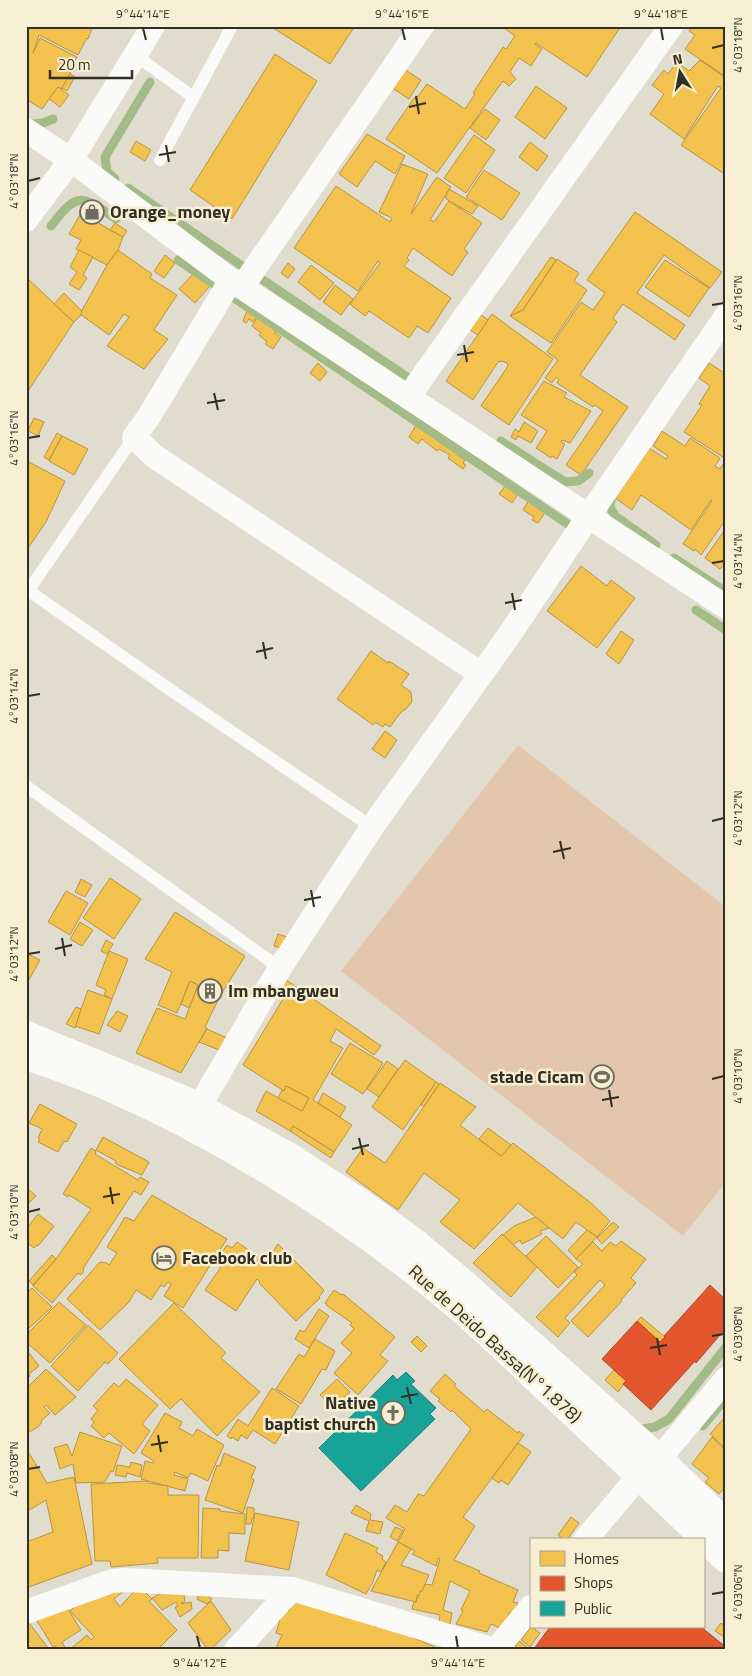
<svg xmlns="http://www.w3.org/2000/svg" width="752" height="1676" font-family="'Titillium Web',sans-serif">
<rect width="100%" height="100%" fill="#e1ddce"/>
<polygon fill="#e4c6ac" points="518,745 726,907 726,1182 683,1236 341,971"/>
<g fill="#f2c14e" stroke="#b89541">
<polygon points="26,26 93,26 88,39 87,38 78,55 39,35 33,53 40,38 77,57 69,72 71,73 62,89 58,87 42,109 26,99"/>
<polygon points="270,26 355,26 330,64"/>
<polygon points="501,26 621,26 587,77 536,43 535,44 542,49 531,66 519,58 510,72 516,79 509,86 503,81 437,173 386,139 414,98 416,99 427,84 465,109 475,94 473,93 503,47 506,49 515,36"/>
<polygon points="693,26 726,26 726,77 685,49 695,35 689,31"/>
<polygon points="275,54 317,81 232,219 190,190"/>
<polygon points="700,60 726,78 726,175 681,145 721,88 718,86 684,139 650,114 664,94 652,85 664,70 668,74 677,62 689,71"/>
<polygon points="404,69 421,80 409,99 392,88"/>
<polygon points="70,74 75,77 67,91 62,88"/>
<polygon points="536,86 567,108 545,139 515,117"/>
<polygon points="58,87 69,95 60,107 49,99"/>
<polygon points="485,109 500,120 486,140 470,128"/>
<polygon points="367,134 405,156 395,174 375,161 357,187 339,174"/>
<polygon points="474,135 495,150 466,193 444,178"/>
<polygon points="136,141 151,150 145,161 130,152"/>
<polygon points="530,142 548,156 537,171 519,157"/>
<polygon points="402,164 428,174 411,214 437,177 451,187 430,220 434,222 449,201 482,223 464,249 468,252 452,276 413,248 407,258 409,260 404,266 451,298 428,333 417,326 409,338 369,311 365,316 350,304 380,263 378,261 358,291 294,248 336,186 390,222 392,218 379,212"/>
<polygon points="484,170 520,193 502,220 466,197"/>
<polygon points="449,189 478,206 472,214 446,199 447,198 445,197"/>
<polygon points="635,212 722,272 710,288 664,255 637,293 685,325 675,340 623,304 613,318 617,322 580,375 628,407 581,475 566,465 603,411 595,405 593,407 557,383 559,379 556,377 552,383 545,378 558,360 547,352 581,302 593,310 605,293 587,280"/>
<polygon points="81,213 123,237 118,250 107,265 76,249 81,240 69,234"/>
<polygon points="115,223 127,231 123,237 110,230"/>
<polygon points="79,250 93,257 83,275 87,278 79,290 69,284 77,272 70,267"/>
<polygon points="118,250 152,274 150,278 177,295 154,330 168,339 144,369 107,346 129,317 124,314 109,335 80,314 107,265"/>
<polygon points="165,255 175,263 164,278 154,271"/>
<polygon points="551,257 556,260 523,310 510,316"/>
<polygon points="557,259 579,273 574,281 587,290 551,343 510,316 523,310"/>
<polygon points="665,260 709,288 689,317 645,287"/>
<polygon points="288,263 295,269 288,278 281,273"/>
<polygon points="311,265 334,283 320,300 298,282"/>
<polygon points="194,273 210,286 195,303 179,289"/>
<polygon points="26,277 74,322 26,394"/>
<polygon points="335,285 353,299 341,315 323,302"/>
<polygon points="64,293 82,311 81,315 74,322 54,304"/>
<polygon points="248,308 251,310 252,308 259,313 253,322 249,319 246,323 243,321"/>
<polygon points="492,314 553,359 509,425 481,406 508,366 507,363 502,361 498,362 473,400 446,381"/>
<polygon points="481,315 488,320 478,335 470,330"/>
<polygon points="258,316 277,329 275,333 281,337 273,349 265,344 267,342 259,335 261,333 252,326"/>
<polygon points="318,363 327,372 320,381 310,373"/>
<polygon points="709,363 726,374 726,459 684,432 702,405 699,404 710,386 699,378"/>
<polygon points="544,381 567,393 564,397 591,411 570,443 562,440 561,442 565,444 557,459 552,456 551,458 536,448 547,431 521,415"/>
<polygon points="34,418 44,422 38,436 28,431"/>
<polygon points="524,422 538,431 531,443 518,436 516,440 511,437 515,429 519,432"/>
<polygon points="416,425 465,460 463,463 466,465 463,469 448,458 450,455 439,449 437,451 422,439 418,444 409,437"/>
<polygon points="662,431 685,446 690,438 720,458 715,466 720,469 726,460 726,513 724,516 726,519 701,555 695,549 694,551 683,544 712,501 711,500 691,530 641,495 632,510 615,498 649,448 666,459 668,456 653,446"/>
<polygon points="57,433 62,436 49,460 44,457"/>
<polygon points="62,436 88,449 74,475 49,461"/>
<polygon points="27,461 65,481 46,522 26,551"/>
<polygon points="506,485 518,494 512,503 499,494"/>
<polygon points="529,500 546,511 538,523 532,520 534,517 523,510"/>
<polygon points="726,528 726,562 720,569 705,558"/>
<polygon points="581,566 607,586 611,580 635,598 597,648 547,611"/>
<polygon points="621,631 634,640 619,664 606,654"/>
<polygon points="371,651 388,663 389,661 409,674 401,685 411,692 412,702 406,709 401,712 390,727 385,724 383,727 375,722 373,725 337,699"/>
<polygon points="385,731 397,740 385,758 372,749"/>
<polygon points="110,878 141,899 114,939 83,918"/>
<polygon points="81,879 92,885 85,897 75,892"/>
<polygon points="66,891 88,903 70,935 48,922"/>
<polygon points="175,912 245,956 220,996 205,1027 207,1028 181,1073 136,1053 157,1008 185,1019 198,985 190,981 177,1013 158,1005 172,972 145,959"/>
<polygon points="80,922 93,930 82,946 70,939"/>
<polygon points="278,934 287,937 284,949 274,946"/>
<polygon points="106,940 113,944 107,954 101,951"/>
<polygon points="109,951 128,959 112,999 104,995 106,990 96,985"/>
<polygon points="26,953 40,960 26,985"/>
<polygon points="285,979 381,1046 374,1055 336,1029 330,1041 343,1048 313,1100 352,1125 334,1152 293,1126 290,1131 256,1111 266,1091 302,1111 309,1098 286,1086 284,1091 243,1065 283,999 274,993"/>
<polygon points="190,981 198,985 189,1008 181,1004"/>
<polygon points="88,990 112,999 99,1034 75,1026"/>
<polygon points="76,1007 81,1009 75,1028 66,1024"/>
<polygon points="117,1011 128,1016 120,1032 107,1025"/>
<polygon points="207,1029 227,1038 219,1050 199,1042"/>
<polygon points="350,1043 383,1063 363,1094 331,1074"/>
<polygon points="405,1060 436,1082 403,1130 372,1107"/>
<polygon points="387,1061 398,1069 379,1097 367,1089"/>
<polygon points="436,1082 439,1084 424,1107 421,1105"/>
<polygon points="440,1083 476,1107 460,1125 501,1156 513,1143 591,1203 610,1221 597,1237 576,1222 563,1239 518,1203 474,1249 440,1222 460,1200 424,1173 398,1210 346,1172 363,1148 385,1163"/>
<polygon points="286,1086 309,1098 302,1111 278,1098 282,1090 284,1091"/>
<polygon points="323,1093 346,1107 340,1117 318,1103"/>
<polygon points="40,1104 77,1124 67,1142 64,1141 58,1152 38,1142 40,1139 38,1138 42,1129 29,1123"/>
<polygon points="293,1126 334,1152 331,1158 290,1131"/>
<polygon points="488,1128 511,1145 501,1156 479,1139"/>
<polygon points="103,1137 149,1162 142,1175 118,1165 115,1163 116,1161 96,1150"/>
<polygon points="91,1148 96,1151 95,1154 138,1180 140,1177 149,1182 141,1195 134,1191 84,1267 83,1273 80,1275 78,1273 52,1303 33,1286 56,1259 91,1209 69,1195 68,1197 63,1194"/>
<polygon points="26,1187 36,1196 26,1206"/>
<polygon points="152,1195 227,1239 183,1308 164,1296 171,1284 168,1282 164,1287 161,1285 151,1300 136,1290 129,1302 100,1330 67,1299 100,1262 107,1263 109,1265 117,1253 107,1247 125,1217 134,1221"/>
<polygon points="38,1214 54,1226 38,1246 37,1245 34,1248 26,1242 26,1229"/>
<polygon points="536,1217 549,1228 540,1231 542,1234 522,1244 520,1240 513,1245 503,1235 514,1226"/>
<polygon points="613,1222 619,1227 602,1244 597,1238"/>
<polygon points="587,1230 597,1237 576,1259 568,1250"/>
<polygon points="502,1234 537,1267 511,1297 473,1263"/>
<polygon points="546,1236 578,1267 558,1288 526,1256"/>
<polygon points="621,1241 646,1259 631,1278 636,1283 621,1300 622,1301 588,1337 571,1321 605,1285 600,1280 565,1318 570,1323 558,1337 536,1317 577,1275 574,1272 583,1264 576,1259 593,1242 602,1251 610,1242 616,1246"/>
<polygon points="237,1242 266,1262 278,1244 324,1290 319,1297 320,1298 296,1321 259,1283 260,1282 257,1279 236,1311 205,1290 221,1267 215,1263 227,1245 232,1248"/>
<polygon points="52,1255 56,1259 33,1285 29,1281"/>
<polygon points="26,1287 29,1291 32,1288 52,1307 26,1331"/>
<polygon points="334,1290 342,1295 343,1294 395,1337 380,1355 388,1361 358,1395 334,1373 352,1353 341,1343 354,1329 350,1325 352,1323 326,1305 327,1304 325,1303"/>
<polygon points="59,1302 86,1325 50,1363 26,1342 26,1335"/>
<polygon points="174,1303 226,1353 221,1358 260,1392 217,1436 181,1399 170,1409 119,1359"/>
<polygon points="319,1309 329,1316 309,1348 295,1339 300,1330 304,1332"/>
<polygon points="641,1317 665,1337 660,1342 637,1321"/>
<polygon points="88,1325 118,1353 108,1364 105,1362 78,1391 51,1366"/>
<polygon points="417,1336 427,1346 421,1352 411,1342"/>
<polygon points="315,1339 335,1351 326,1370 322,1369 301,1404 276,1389 299,1354 304,1357"/>
<polygon points="26,1349 39,1366 29,1374 30,1376 26,1379"/>
<polygon points="46,1369 76,1397 55,1415 46,1405 44,1407 50,1413 41,1421 42,1422 38,1427 29,1432 26,1429 26,1389"/>
<polygon points="614,1370 626,1381 618,1392 605,1380"/>
<polygon points="445,1374 456,1384 454,1386 484,1412 487,1409 518,1433 519,1431 524,1435 463,1517 475,1526 454,1560 480,1571 479,1573 518,1590 513,1602 518,1603 513,1614 510,1612 502,1629 491,1624 487,1632 456,1624 463,1611 461,1610 470,1591 450,1581 443,1610 452,1613 450,1624 439,1622 440,1615 412,1609 414,1601 416,1602 420,1591 422,1591 424,1584 432,1585 440,1559 438,1558 436,1566 412,1554 415,1551 398,1542 405,1529 386,1518 395,1505 407,1512 418,1494 424,1496 471,1429 452,1410 451,1412 438,1401 440,1399 430,1391"/>
<polygon points="126,1379 158,1405 142,1424 150,1431 134,1454 109,1433 104,1438 91,1426 94,1422 91,1419 98,1410 93,1406 114,1383 119,1387"/>
<polygon points="337,1379 350,1392 333,1408 320,1395"/>
<polygon points="272,1388 299,1406 275,1444 253,1430 247,1439 241,1435 238,1441 232,1437 231,1439 227,1436 238,1419 248,1426"/>
<polygon points="165,1413 182,1422 179,1428 193,1436 197,1429 224,1445 208,1481 191,1473 188,1478 175,1472 174,1475 188,1479 185,1491 141,1479 145,1461 153,1463 154,1461 141,1453"/>
<polygon points="726,1416 726,1449 710,1434"/>
<polygon points="80,1432 122,1446 113,1472 111,1471 105,1482 76,1483 73,1464 60,1469 54,1448 67,1444 72,1456"/>
<polygon points="712,1437 726,1451 726,1486 719,1494 705,1482 709,1478 692,1464"/>
<polygon points="518,1443 531,1452 508,1485 501,1480 499,1483 492,1478"/>
<polygon points="29,1453 47,1483 74,1477 92,1564 26,1588 26,1542 53,1532 46,1500 26,1512 26,1454"/>
<polygon points="224,1453 256,1467 251,1478 254,1480 243,1513 205,1500 217,1465 220,1466"/>
<polygon points="131,1462 142,1465 140,1477 127,1473 126,1477 115,1475 117,1465 130,1467"/>
<polygon points="147,1481 148,1483 168,1486 168,1495 199,1495 198,1558 157,1558 158,1563 111,1567 110,1561 95,1561 91,1484"/>
<polygon points="356,1505 371,1514 370,1520 383,1522 380,1534 366,1531 369,1521 351,1513"/>
<polygon points="247,1507 254,1508 254,1518 252,1518 251,1524 246,1524"/>
<polygon points="203,1508 220,1509 220,1511 245,1514 245,1534 229,1533 229,1551 218,1550 218,1558 201,1558"/>
<polygon points="255,1513 299,1522 289,1570 245,1561"/>
<polygon points="571,1517 579,1523 567,1540 564,1540 558,1535"/>
<polygon points="395,1527 403,1530 397,1541 390,1537"/>
<polygon points="345,1533 378,1548 376,1552 383,1556 382,1559 386,1562 381,1572 377,1570 373,1582 366,1594 326,1575"/>
<polygon points="398,1542 411,1549 401,1565 429,1575 422,1591 420,1591 419,1596 417,1595 416,1602 371,1591"/>
<polygon points="139,1586 152,1599 149,1601 177,1630 157,1650 69,1650 87,1635 91,1640 94,1637 70,1611 94,1588 125,1590 114,1599 120,1607"/>
<polygon points="183,1587 185,1602 181,1603 182,1604 191,1602 192,1609 180,1617 175,1607 178,1606 176,1602 162,1610 152,1598 167,1590"/>
<polygon points="200,1590 212,1599 207,1604 197,1599"/>
<polygon points="293,1597 376,1624 375,1627 377,1627 379,1623 442,1650 275,1650 282,1635 276,1633 281,1616 284,1609 289,1611"/>
<polygon points="63,1601 81,1630 62,1642 66,1649 57,1650 55,1646 53,1647 34,1616"/>
<polygon points="211,1601 231,1630 210,1650 208,1650 188,1623"/>
<polygon points="27,1620 48,1648 46,1650 26,1650"/>
<polygon points="721,1623 726,1627 726,1635 724,1637 715,1631"/>
<polygon points="531,1627 540,1633 530,1647 521,1640"/>
<polygon points="519,1641 528,1648 527,1650 513,1650"/>
</g>
<g fill="#e4572e" stroke="#ae4b2b">
<polygon points="710,1285 726,1300 726,1328 696,1363 695,1361 651,1410 623,1384 626,1381 602,1359 637,1321 660,1342 665,1337 664,1336"/>
<polygon points="550,1627 701,1627 726,1647 726,1650 533,1650"/>
</g>
<polygon fill="#17a398" stroke="#1f8075" points="406,1372 415,1381 411,1384 436,1408 430,1414 435,1419 361,1491 319,1448 393,1375 397,1380"/>
<g fill="none" stroke-linecap="round" stroke-linejoin="round">
<g stroke="#a2bb87" stroke-width="9">
<polyline points="33,124 43,123 53,119"/>
<polyline points="115,179 107,172 105,157 150,82"/>
<polyline points="128,188 245,268"/>
<path d="M51 226C78 191 81 195 116 219"/>
<polyline points="178,260 569,525"/>
<polyline points="260,278 410,379"/>
<polyline points="501,441 565,482 578,481 589,473"/>
<polyline points="612,495 610,507 615,516 656,545"/>
<polyline points="674,558 726,592"/>
<polyline points="696,610 726,630"/>
<polyline points="703,1426 726,1398"/>
<polyline points="642,1429 655,1427 669,1419 726,1347"/>
</g>
<g stroke="#fafaf8" stroke-width="12">
<polyline points="135,55 193,97"/>
<polyline points="160,160 232,26"/>
<polyline points="29,591 175,693 372,827"/>
<polyline points="26,594 134,437"/>
<polyline points="26,786 280,968"/>
</g>
<g stroke="#fafaf8" stroke-width="24">
<polyline points="26,130 71,160 231,280 726,607"/>
<polyline points="26,220 71,160 153,26"/>
<polyline points="231,280 148,418 134,437 154,456 481,674"/>
<polyline points="242,287 422,26"/>
<polyline points="409,396 671,26"/>
<polyline points="199,1107 280,968 372,827 512,631 588,517 726,316"/>
<polyline points="659,1459 726,1379"/>
<polyline points="585,1540 640,1475"/>
<polyline points="26,1612 112,1581 126,1580 292,1589 495,1650"/>
<polyline points="236,1650 292,1589"/>
<polyline points="496,1650 531,1607"/>
</g>
<g stroke="#fafaf8" stroke-width="28">
<polyline points="26,1035 189,1102 290,1157 361,1203 413,1241 462,1282 659,1459 726,1524"/>
<path d="M26 1056C52 1065 79 1074 104 1085 217 1134 332 1205 428 1282 469 1314 507 1351 545 1387 606 1444 666 1501 726 1559"/>
</g>
</g>
<path fill="none" stroke="#312e24" stroke-width="2" d="M143 28 146 40M402 28 405 40M661 28 663 40M712 48 724 45M416 96 419 114M409 107 426 103M166 145 169 162M159 155 176 152M28 181 40 178M712 305 724 303M464 345 467 362M457 355 474 352M214 393 218 410M207 403 225 400M28 438 40 436M712 563 724 561M512 593 515 610M505 603 522 600M263 642 266 659M256 652 273 648M28 696 40 694M712 821 724 818M560 841 564 859M553 852 571 848M311 890 314 907M304 900 321 897M62 938 65 956M55 949 72 945M28 954 40 952M712 1079 724 1076M609 1090 612 1107M602 1100 619 1097M359 1138 363 1155M352 1149 369 1145M110 1187 113 1204M103 1197 120 1194M28 1212 40 1209M712 1336 724 1334M657 1338 660 1355M650 1348 667 1345M407 1387 411 1404M401 1397 418 1394M158 1435 161 1452M151 1445 168 1442M28 1469 40 1467M712 1594 724 1592M197 1636 200 1648M456 1636 458 1648"/>
<defs>
<g id="shop-ring" transform="scale(1.25)"><circle r="9.5" fill="#f7efd3" stroke="#6f6b60" stroke-width="1.5"/><path d="M-5-2.5h2.3a2.7 3.5 0 0 1 5.4 0H5L5.5 6h-11ZM-1.5-2.5h3a1.5 2.3 0 0 0-3 0Z" fill="#6f6b60"/></g>
<g id="building-ring" transform="scale(1.25)"><circle r="9.5" fill="#f7efd3" stroke="#6f6b60" stroke-width="1.5"/><path d="M-4-6H4V6H1V3H-1V6H-4ZM-2.5-4.3h1.7v1.8h-1.7ZM.8-4.3h1.7v1.8H.8ZM-2.5-1h1.7V.8h-1.7ZM.8-1h1.7V.8H.8Z" fill="#6f6b60"/></g>
<g id="stadium-ring" transform="scale(1.25)"><circle r="9.5" fill="#f7efd3" stroke="#6f6b60" stroke-width="1.5"/><path d="M0-5a6.5 5 0 1 0 0 10a6.5 5 0 1 0 0-10ZM-3.5-1.8h7v3.6h-7Z" fill="#6f6b60"/></g>
<g id="hotel-ring" transform="scale(1.25)"><circle r="9.5" fill="#f7efd3" stroke="#6f6b60" stroke-width="1.5"/><path d="M-6-4.5h1.5V1H6V5H4.5V3h-9V5H-6ZM-4 0a1.8 1.8 0 1 1 3.6 0ZM.5 0V-2.5h3Q6-2.5 6 0Z" fill="#6f6b60"/></g>
<g id="church-ring" transform="scale(1.25)"><circle r="9.5" fill="#f7efd3" stroke="#6f6b60" stroke-width="1.5"/><path d="M-1.2-6h2.4v3.5h3.3v2.4h-3.3V6h-2.4V-.1h-3.3v-2.4h3.3Z" fill="#6f6b60"/></g>
</defs>
<g fill-rule="evenodd">
<use href="#shop-ring" x="92" y="212"/>
<use href="#building-ring" x="210" y="991"/>
<use href="#stadium-ring" x="602" y="1077"/>
<use href="#hotel-ring" x="164" y="1258"/>
<use href="#church-ring" x="393" y="1413"/>
</g>
<g text-anchor="middle" stroke-width="5" stroke-linejoin="round" paint-order="stroke">
<g font-size="18" font-weight="bold" fill="#312e24" stroke="#f7efd3" text-anchor="start">
<text x="110" y="218">Orange_money</text>
<text x="228" y="997">Im mbangweu</text>
<text x="584" y="1083" text-anchor="end">stade Cicam</text>
<text x="182" y="1264">Facebook club</text>
<text x="376" y="1409" text-anchor="end">Native<tspan x="376" dy="21">baptist church</tspan></text>
</g>
<g font-size="18" fill="#312e24" stroke="#f7efd3">
<text transform="translate(495 1344) rotate(42)" y="6">Rue de Deido Bassa(N°1.878)</text>
</g>
</g>
<rect width="752" height="1676" fill="none" stroke="#f7efd3" stroke-width="55"/>
<rect x="530" y="1538" width="175" height="90" fill="#f7efd3" stroke="#a8a28d"/>
<rect x="540" y="1551" width="25" height="15" fill="#f2c14e" stroke="#a8a28d"/>
<text x="574" y="1564" font-size="15" fill="#312e24">Homes</text>
<rect x="540" y="1576" width="25" height="15" fill="#e4572e" stroke="#a8a28d"/>
<text x="574" y="1588" font-size="15" fill="#312e24">Shops</text>
<rect x="540" y="1601" width="25" height="15" fill="#17a398" stroke="#a8a28d"/>
<text x="574" y="1614" font-size="15" fill="#312e24">Public</text>
<g transform="translate(680 72) rotate(349)" stroke="#f7efd3" stroke-width="4" paint-order="stroke">
<path d="M0-4L9 19L0 12L-9 19Z" fill="#312e24"/>
<text y="-8" font-size="14" font-weight="bold" text-anchor="middle" fill="#312e24">N</text>
</g>
<path d="M50 70v8h82v-8" fill="none" stroke="#312e24" stroke-width="2.5"/>
<text x="58" y="70" font-size="15" fill="#312e24" stroke="#f7efd3" stroke-width="4" paint-order="stroke">20 m</text>
<rect x="28" y="28" width="696" height="1620" fill="none" stroke="#312e24" stroke-width="2"/>
<g font-size="12" text-anchor="middle" fill="#312e24">
<text x="143" y="18">9°44'14"E</text>
<text x="402" y="18">9°44'16"E</text>
<text x="661" y="18">9°44'18"E</text>
<text transform="translate(738 45) rotate(-90)" y="4">4°03'18"N</text>
<text transform="translate(14 181) rotate(-90)" y="4">4°03'18"N</text>
<text transform="translate(738 303) rotate(-90)" y="4">4°03'16"N</text>
<text transform="translate(14 438) rotate(-90)" y="4">4°03'16"N</text>
<text transform="translate(738 561) rotate(-90)" y="4">4°03'14"N</text>
<text transform="translate(14 696) rotate(-90)" y="4">4°03'14"N</text>
<text transform="translate(738 818) rotate(-90)" y="4">4°03'12"N</text>
<text transform="translate(14 954) rotate(-90)" y="4">4°03'12"N</text>
<text transform="translate(738 1076) rotate(-90)" y="4">4°03'10"N</text>
<text transform="translate(14 1212) rotate(-90)" y="4">4°03'10"N</text>
<text transform="translate(738 1334) rotate(-90)" y="4">4°03'08"N</text>
<text transform="translate(14 1469) rotate(-90)" y="4">4°03'08"N</text>
<text transform="translate(738 1592) rotate(-90)" y="4">4°03'06"N</text>
<text x="200" y="1667">9°44'12"E</text>
<text x="458" y="1667">9°44'14"E</text>
</g>
</svg>
